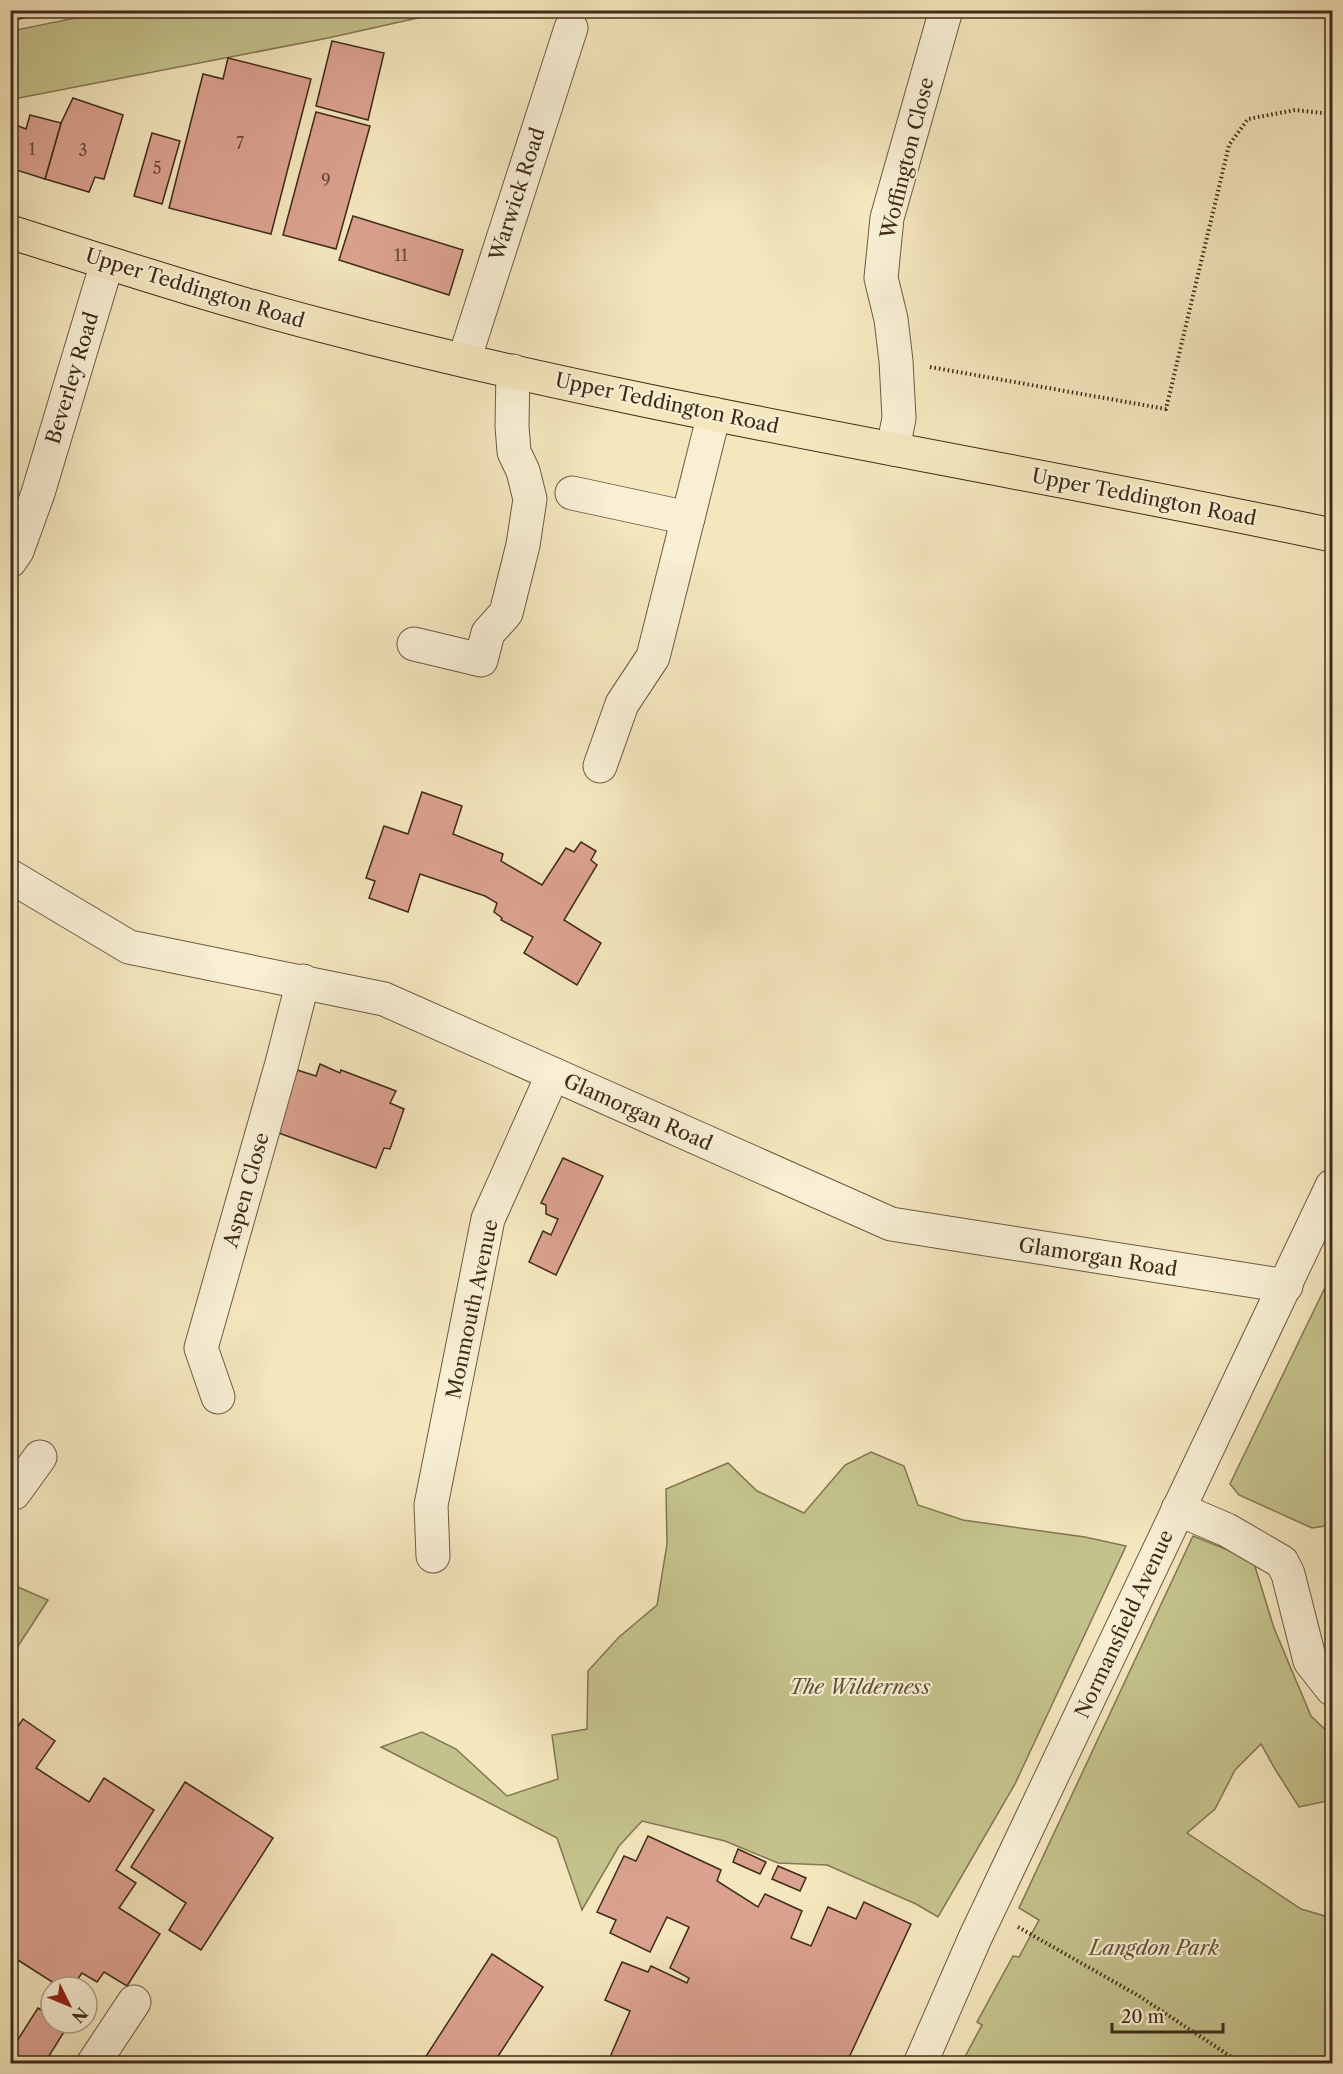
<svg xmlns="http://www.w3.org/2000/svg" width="1343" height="2074" font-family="'Libre Caslon Text',serif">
<rect width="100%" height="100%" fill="#f4e6bd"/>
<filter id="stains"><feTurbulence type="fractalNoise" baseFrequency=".00333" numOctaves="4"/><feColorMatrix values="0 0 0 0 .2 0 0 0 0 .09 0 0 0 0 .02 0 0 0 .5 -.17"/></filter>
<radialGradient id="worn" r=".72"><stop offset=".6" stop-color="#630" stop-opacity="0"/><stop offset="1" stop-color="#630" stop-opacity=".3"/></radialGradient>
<g fill="#c4c28c" stroke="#827653" stroke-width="1.5">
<polygon points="110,11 110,10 449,11 328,38 19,98 11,93 11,31"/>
<polygon points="1332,1273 1332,1525 1312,1528 1239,1495 1230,1484"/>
<polygon points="871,1452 904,1466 918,1505 963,1520 1085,1537 1126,1546 1015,1784 938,1917 916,1904 827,1865 778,1863 725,1841 642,1821 619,1846 582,1910 557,1838 381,1747 422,1732 456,1749 507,1796 558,1779 552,1735 587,1729 588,1671 619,1637 657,1605 667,1544 666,1489 728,1463 757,1491 804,1513 845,1465"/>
<polygon points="1193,1536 1253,1560 1274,1628 1311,1716 1332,1736 1332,1800 1299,1807 1275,1769 1261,1744 1235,1770 1215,1809 1187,1833 1301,1909 1332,1918 1332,2063 961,2064 982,2025 977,2022 1013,1956 1019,1957 1039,1920 1019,1908"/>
<polygon points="11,1584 48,1600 11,1657"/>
</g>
<g fill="#dba18f" stroke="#3f2b1a" stroke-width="1.5">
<polygon points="332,41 384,53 368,120 316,106"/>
<polygon points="228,58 311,79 271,234 169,208 203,74 223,79"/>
<polygon points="73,98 123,115 104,179 95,177 89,192 45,179 61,123"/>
<polygon points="316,112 370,126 336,249 283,235"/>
<polygon points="30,115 61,123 45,179 10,168 11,123 26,129"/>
<polygon points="152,133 180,141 162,204 134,196"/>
<polygon points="353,216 463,250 449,295 339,260"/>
<polygon points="422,792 462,806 453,834 503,854 501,861 542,885 566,848 574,852 581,842 596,851 591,860 597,865 564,920 601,943 577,985 524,953 533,937 501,920 502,918 494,912 497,903 485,896 420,874 408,912 369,898 375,881 366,878 384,826 408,834"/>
<polygon points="320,1064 340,1073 341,1070 396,1091 390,1103 404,1109 390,1149 384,1148 376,1168 276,1132 297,1070 316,1076"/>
<polygon points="563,1158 603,1176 556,1275 529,1262 543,1231 551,1235 558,1219 546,1214 546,1205 541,1203"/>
<polygon points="23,1719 55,1741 36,1768 89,1802 104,1778 154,1810 116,1870 136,1883 119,1908 160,1934 127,1986 104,1972 97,1982 82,1973 72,1987 60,1987 10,1955 10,1936 15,1930 10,1927 10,1738"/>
<polygon points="185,1782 273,1838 201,1950 169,1930 186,1903 131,1867"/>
<polygon points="648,1836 721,1870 717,1881 758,1907 765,1894 802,1911 791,1938 811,1946 828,1907 856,1919 864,1902 911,1924 846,2064 607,2064 630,2011 605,2000 622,1962 648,1972 651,1966 687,1983 689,1978 670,1968 689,1927 667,1917 650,1952 610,1933 616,1920 597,1912 624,1856 636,1861"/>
<polygon points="738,1849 766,1862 760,1874 733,1862"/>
<polygon points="778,1866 806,1878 800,1891 772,1879"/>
<polygon points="492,1954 543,1987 493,2064 421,2064"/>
<polygon points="38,2008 51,2016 51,2023 61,2023 67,2027 44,2064 22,2064 10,2056 10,2052"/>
</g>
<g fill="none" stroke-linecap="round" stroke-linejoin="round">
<g stroke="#6c5a43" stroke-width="35">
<g id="minor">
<polyline points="464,360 571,28"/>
<polyline points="893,449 899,418 896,361 891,319 881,278 887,218 946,10"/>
<polyline points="572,493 688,518"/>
<polyline points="10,561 17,551 38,493 107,263"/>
<polyline points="414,644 481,660 488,633 506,613 523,545 530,499 523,471 514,452 512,426 513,371"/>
<polyline points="600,766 622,704 653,657 714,414"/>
<polyline points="10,876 129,947 384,999 891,1224 1286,1286"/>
<polyline points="218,1397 201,1348 282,1063 303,981"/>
<polyline points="10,1491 14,1493 40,1457"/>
<polyline points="1178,1509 1227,1530 1282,1562 1288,1574 1310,1661 1332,1689"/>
<polyline points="433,1556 431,1505 488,1219 553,1074"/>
<polyline points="93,2064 134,2002"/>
<polyline points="920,2064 975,1938 1332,1186"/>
</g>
</g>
<g stroke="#3f2b1a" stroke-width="35">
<path id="major" d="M10 232C115 265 219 299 324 326 656 413 997 464 1332 535"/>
</g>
<g stroke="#3f2b1a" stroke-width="4" stroke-dasharray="1.5 3" stroke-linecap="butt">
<polyline points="930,367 1166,409 1229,145 1248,119 1295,110 1332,114"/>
<polyline points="1018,1927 1139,1996 1242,2064"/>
</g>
<use href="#minor" stroke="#f8efd4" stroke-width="33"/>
<use href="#major" stroke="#f4e6bd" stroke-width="33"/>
<g stroke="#3f2b1a" stroke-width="7">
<polyline id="rail" points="10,18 48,10"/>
</g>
<use href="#rail" stroke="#f8efd4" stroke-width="4.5" stroke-dasharray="14" stroke-linecap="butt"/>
</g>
<g text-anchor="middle" stroke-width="4.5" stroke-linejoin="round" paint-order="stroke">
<g font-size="16" fill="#664837">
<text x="240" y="149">7</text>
<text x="32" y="155">1</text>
<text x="83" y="156">3</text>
<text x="157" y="174">5</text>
<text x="326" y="186">9</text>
<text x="401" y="261">11</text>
</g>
<g font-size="20" fill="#3f2b1a" stroke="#f8efd4">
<text transform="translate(907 158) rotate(-76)" y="7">Woffington Close</text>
<text transform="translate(517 194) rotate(-72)" y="7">Warwick Road</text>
<text transform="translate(195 288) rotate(17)" y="7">Upper Teddington Road</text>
<text transform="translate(72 378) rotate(-73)" y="7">Beverley Road</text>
<text transform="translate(667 403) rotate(12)" y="7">Upper Teddington Road</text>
<text transform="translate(1144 497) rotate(11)" y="7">Upper Teddington Road</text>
<text transform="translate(638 1112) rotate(24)" y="7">Glamorgan Road</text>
<text transform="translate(246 1190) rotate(-74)" y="7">Aspen Close</text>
<text transform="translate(1098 1257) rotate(9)" y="7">Glamorgan Road</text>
<text transform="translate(472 1309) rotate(-78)" y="7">Monmouth Avenue</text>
<text transform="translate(1124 1624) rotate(-65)" y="7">Normansfield Avenue</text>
</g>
<g font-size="20" font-style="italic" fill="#605136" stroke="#f8efd4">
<text x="860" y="1694">The Wilderness</text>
<text x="1154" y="1955">Langdon Park</text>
</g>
</g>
<rect width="1343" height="2074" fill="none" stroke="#f4e6bd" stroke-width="36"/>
<rect x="12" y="12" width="1319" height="2050" fill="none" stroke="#3f2b1a" stroke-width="3"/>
<rect x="18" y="18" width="1307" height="2038" fill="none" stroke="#3f2b1a" stroke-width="1.5"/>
<g transform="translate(69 2005) rotate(133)"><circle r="28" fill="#f8efd4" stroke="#aea18a" stroke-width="1.5"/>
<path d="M0-4.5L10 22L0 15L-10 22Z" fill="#8f2418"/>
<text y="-9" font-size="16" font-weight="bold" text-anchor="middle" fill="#3f2b1a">N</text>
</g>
<path d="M1112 2023v9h111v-9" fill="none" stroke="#3f2b1a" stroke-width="3"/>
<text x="1121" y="2023" font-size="18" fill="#3f2b1a" stroke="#f8efd4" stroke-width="4.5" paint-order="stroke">20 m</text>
<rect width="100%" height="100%" filter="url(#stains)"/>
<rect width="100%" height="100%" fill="url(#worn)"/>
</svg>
